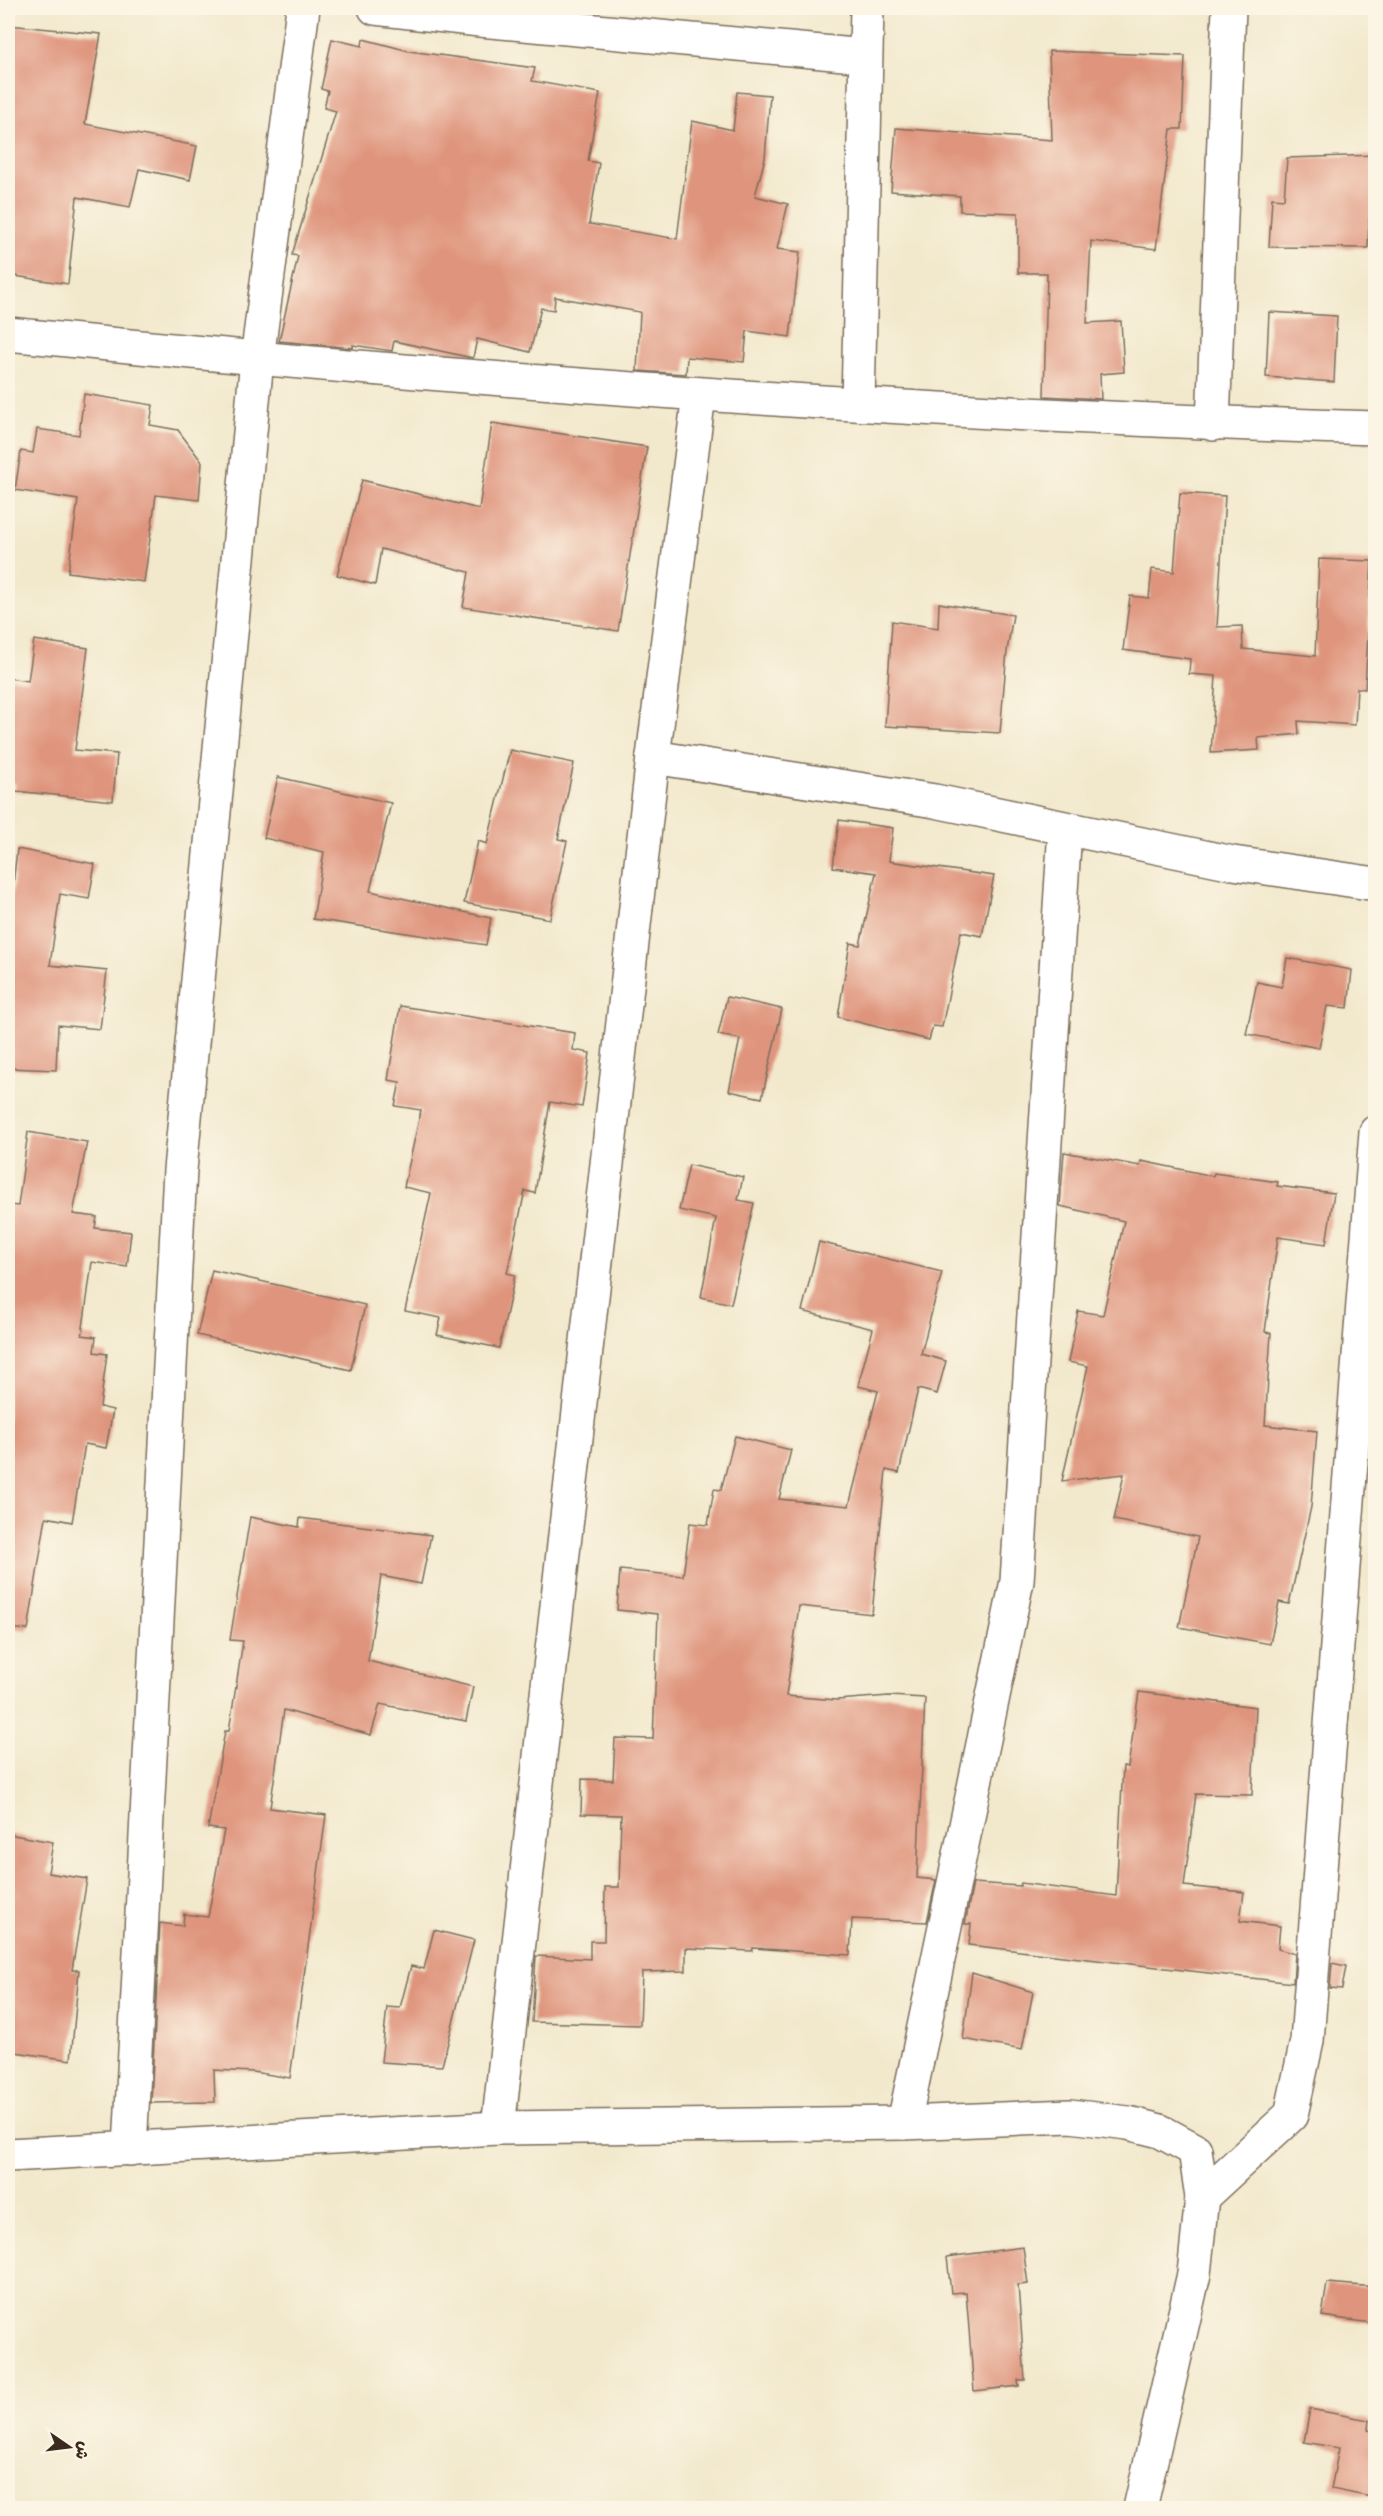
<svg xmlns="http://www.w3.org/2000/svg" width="1383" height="2516" font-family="Mynerve,'Playpen Sans Arabic',sans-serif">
<rect width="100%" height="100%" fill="#fcf5e5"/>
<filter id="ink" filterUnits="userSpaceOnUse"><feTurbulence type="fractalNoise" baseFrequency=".0167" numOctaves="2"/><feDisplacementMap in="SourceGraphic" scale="12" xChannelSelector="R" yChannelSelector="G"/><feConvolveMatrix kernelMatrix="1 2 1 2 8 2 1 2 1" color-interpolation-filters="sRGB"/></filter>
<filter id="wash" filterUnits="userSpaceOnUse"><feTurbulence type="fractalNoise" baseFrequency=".008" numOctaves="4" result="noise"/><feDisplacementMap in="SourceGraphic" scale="24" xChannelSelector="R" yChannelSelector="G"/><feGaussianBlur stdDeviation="1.35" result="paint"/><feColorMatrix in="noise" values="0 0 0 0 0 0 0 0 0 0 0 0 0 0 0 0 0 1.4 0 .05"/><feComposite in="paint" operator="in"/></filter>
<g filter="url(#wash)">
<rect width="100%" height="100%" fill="#f2e9cd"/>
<g id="blocks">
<g fill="#df947d">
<polygon points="8,25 101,34 85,124 197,146 190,180 139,169 130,207 77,197 68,284 8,275"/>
<polygon points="332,39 362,46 363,39 409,51 535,68 532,81 600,93 588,161 599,163 589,224 677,239 692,121 733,130 737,92 770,95 765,158 755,196 788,204 777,249 800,252 790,337 747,331 744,362 687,357 686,374 637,371 640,312 555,297 554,310 541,308 530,352 477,339 473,358 394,341 392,351 353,345 353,348 279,341 298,256 292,255 336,111 324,108 328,91 321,89"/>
<polygon points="1049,51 1185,56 1182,129 1171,129 1156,249 1091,241 1087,323 1121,321 1124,372 1100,374 1101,399 1044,396 1047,273 1018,273 1018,213 960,211 960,196 891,191 896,128 1052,140"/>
<polygon points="1376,155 1376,219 1369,219 1368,248 1269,247 1272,198 1284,199 1287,158"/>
<polygon points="1269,312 1337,316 1334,382 1266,377"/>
<polygon points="84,394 153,405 150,425 178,430 202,462 199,500 156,495 144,582 68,572 78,500 15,490 21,451 33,453 37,429 79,435"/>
<polygon points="492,423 647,447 618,631 463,607 469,572 381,549 375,585 337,575 362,480 479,509"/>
<polygon points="1180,493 1225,496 1217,627 1242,626 1243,649 1315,656 1319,559 1372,561 1365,689 1357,688 1355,725 1298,721 1299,734 1258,738 1259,750 1211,753 1216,676 1189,674 1190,659 1123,650 1130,596 1149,598 1152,569 1174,572"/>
<polygon points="939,603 1013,615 1007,651 1000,733 885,726 892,621 938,628"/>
<polygon points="34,640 88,648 75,750 117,754 113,801 15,791 15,783 8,782 8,678 28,681"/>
<polygon points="510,750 574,763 558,839 567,841 550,919 464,903 478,841 487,844"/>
<polygon points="278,777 391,803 370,891 491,918 486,945 313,919 324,852 264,838"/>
<polygon points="839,820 893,828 889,861 994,876 982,936 961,932 942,1027 933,1026 929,1040 838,1017 850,943 860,945 876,873 833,867"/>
<polygon points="17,849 95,864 89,899 60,894 50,965 107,971 100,1029 58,1025 56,1070 8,1068 8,931"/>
<polygon points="1287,958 1352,970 1348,1008 1327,1006 1319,1048 1246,1034 1257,982 1282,987"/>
<polygon points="727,997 782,1009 762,1098 729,1091 740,1039 718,1035"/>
<polygon points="400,1006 575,1033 573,1050 590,1053 582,1107 550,1102 535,1193 525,1191 507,1273 515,1275 499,1348 437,1335 441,1318 405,1311 431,1193 404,1187 421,1110 395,1106 400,1082 388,1080"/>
<polygon points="28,1132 87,1142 73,1214 97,1217 95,1228 131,1232 127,1267 92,1262 82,1335 96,1337 94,1352 107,1354 100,1407 113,1410 106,1448 85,1444 72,1522 46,1517 28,1630 8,1628 8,1226 10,1205 18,1206"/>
<polygon points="1064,1152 1140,1166 1141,1161 1213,1176 1214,1173 1278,1182 1277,1186 1334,1193 1326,1244 1278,1237 1265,1332 1271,1333 1265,1425 1317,1431 1311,1507 1289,1604 1279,1602 1270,1644 1179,1627 1198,1537 1114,1520 1124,1474 1062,1481 1088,1366 1068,1362 1078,1311 1103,1315 1124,1221 1060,1206"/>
<polygon points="689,1165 743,1177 738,1200 754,1203 731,1304 701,1297 716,1218 679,1210"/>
<polygon points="819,1242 942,1272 921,1354 946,1361 937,1394 918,1389 899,1473 886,1470 872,1614 799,1606 786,1696 837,1700 889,1696 925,1698 917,1878 936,1880 927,1922 852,1919 850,1955 753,1948 752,1951 686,1948 686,1971 642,1972 640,2025 532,2022 536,1956 590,1959 590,1941 604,1941 605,1887 619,1887 621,1815 581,1814 582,1779 613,1780 615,1738 653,1739 658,1614 617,1610 620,1570 683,1576 690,1523 708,1525 714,1489 721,1490 735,1436 791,1450 779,1499 849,1506 878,1391 858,1386 873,1329 802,1311"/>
<polygon points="212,1270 365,1305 351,1370 197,1335"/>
<polygon points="250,1517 299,1527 300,1518 431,1535 421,1584 381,1576 368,1661 473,1687 466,1721 380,1704 371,1735 284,1710 270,1808 326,1815 290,2078 253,2072 214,2070 215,2102 151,2103 160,1923 183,1926 184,1914 208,1917 224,1830 208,1828 225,1731 229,1731 243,1641 230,1640"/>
<polygon points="1139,1692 1256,1707 1252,1795 1196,1794 1184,1886 1244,1892 1240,1921 1280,1926 1278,1949 1295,1954 1293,1983 969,1945 971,1924 965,1924 973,1883 1020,1886 1021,1883 1116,1896 1123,1766 1128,1767"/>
<polygon points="8,1834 53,1842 48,1873 87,1879 72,1970 79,1970 71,2060 8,2051"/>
<polygon points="434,1930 474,1940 442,2066 381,2062 387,2007 400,2008 411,1966 424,1969"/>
<polygon points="1332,1963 1346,1966 1342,1989 1330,1988"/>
<polygon points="972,1973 1033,1992 1022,2050 963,2039"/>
<polygon points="1023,2247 1028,2284 1018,2285 1025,2380 1018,2380 1019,2386 974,2391 966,2292 951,2293 947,2257"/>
<polygon points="1327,2283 1375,2287 1370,2323 1322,2316"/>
<polygon points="1310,2409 1369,2420 1368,2430 1376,2432 1376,2498 1331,2489 1339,2448 1304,2442"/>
</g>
</g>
</g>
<g filter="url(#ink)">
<use href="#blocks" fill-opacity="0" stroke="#7b6d5b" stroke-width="1.5"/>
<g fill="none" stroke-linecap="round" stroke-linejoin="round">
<g stroke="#7b6d5b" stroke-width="36">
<g id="minor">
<polyline points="375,8 480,20 865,56"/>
<path d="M8 334C462 380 919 415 1376 428"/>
<polyline points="858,403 867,8"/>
<polyline points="1213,424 1229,8"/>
<polyline points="653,757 935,801 1233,863 1376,884"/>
<polyline points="904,2123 1017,1581 1065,829"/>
<polyline points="498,2128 653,757 699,395"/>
<polyline points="130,2149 180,1170 257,359 303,8"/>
<polyline points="1202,2197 1291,2115 1307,2041 1376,1132"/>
</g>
</g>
<g stroke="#7b6d5b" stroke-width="36">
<polyline id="tertiary" points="8,2155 498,2128 904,2123 1070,2116 1128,2123 1160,2131 1195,2150 1202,2197 1194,2274 1140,2508"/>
</g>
<use href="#minor" stroke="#fff" stroke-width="33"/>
<use href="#tertiary" stroke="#fff" stroke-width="33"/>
</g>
</g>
<rect width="1383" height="2516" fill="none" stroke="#fcf5e5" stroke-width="30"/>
<g transform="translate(69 2447) rotate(104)" stroke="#fcf5e5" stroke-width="4.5" paint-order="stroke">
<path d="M0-4.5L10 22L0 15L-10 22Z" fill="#3b2a1e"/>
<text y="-9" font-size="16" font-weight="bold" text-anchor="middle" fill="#3b2a1e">ش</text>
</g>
</svg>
